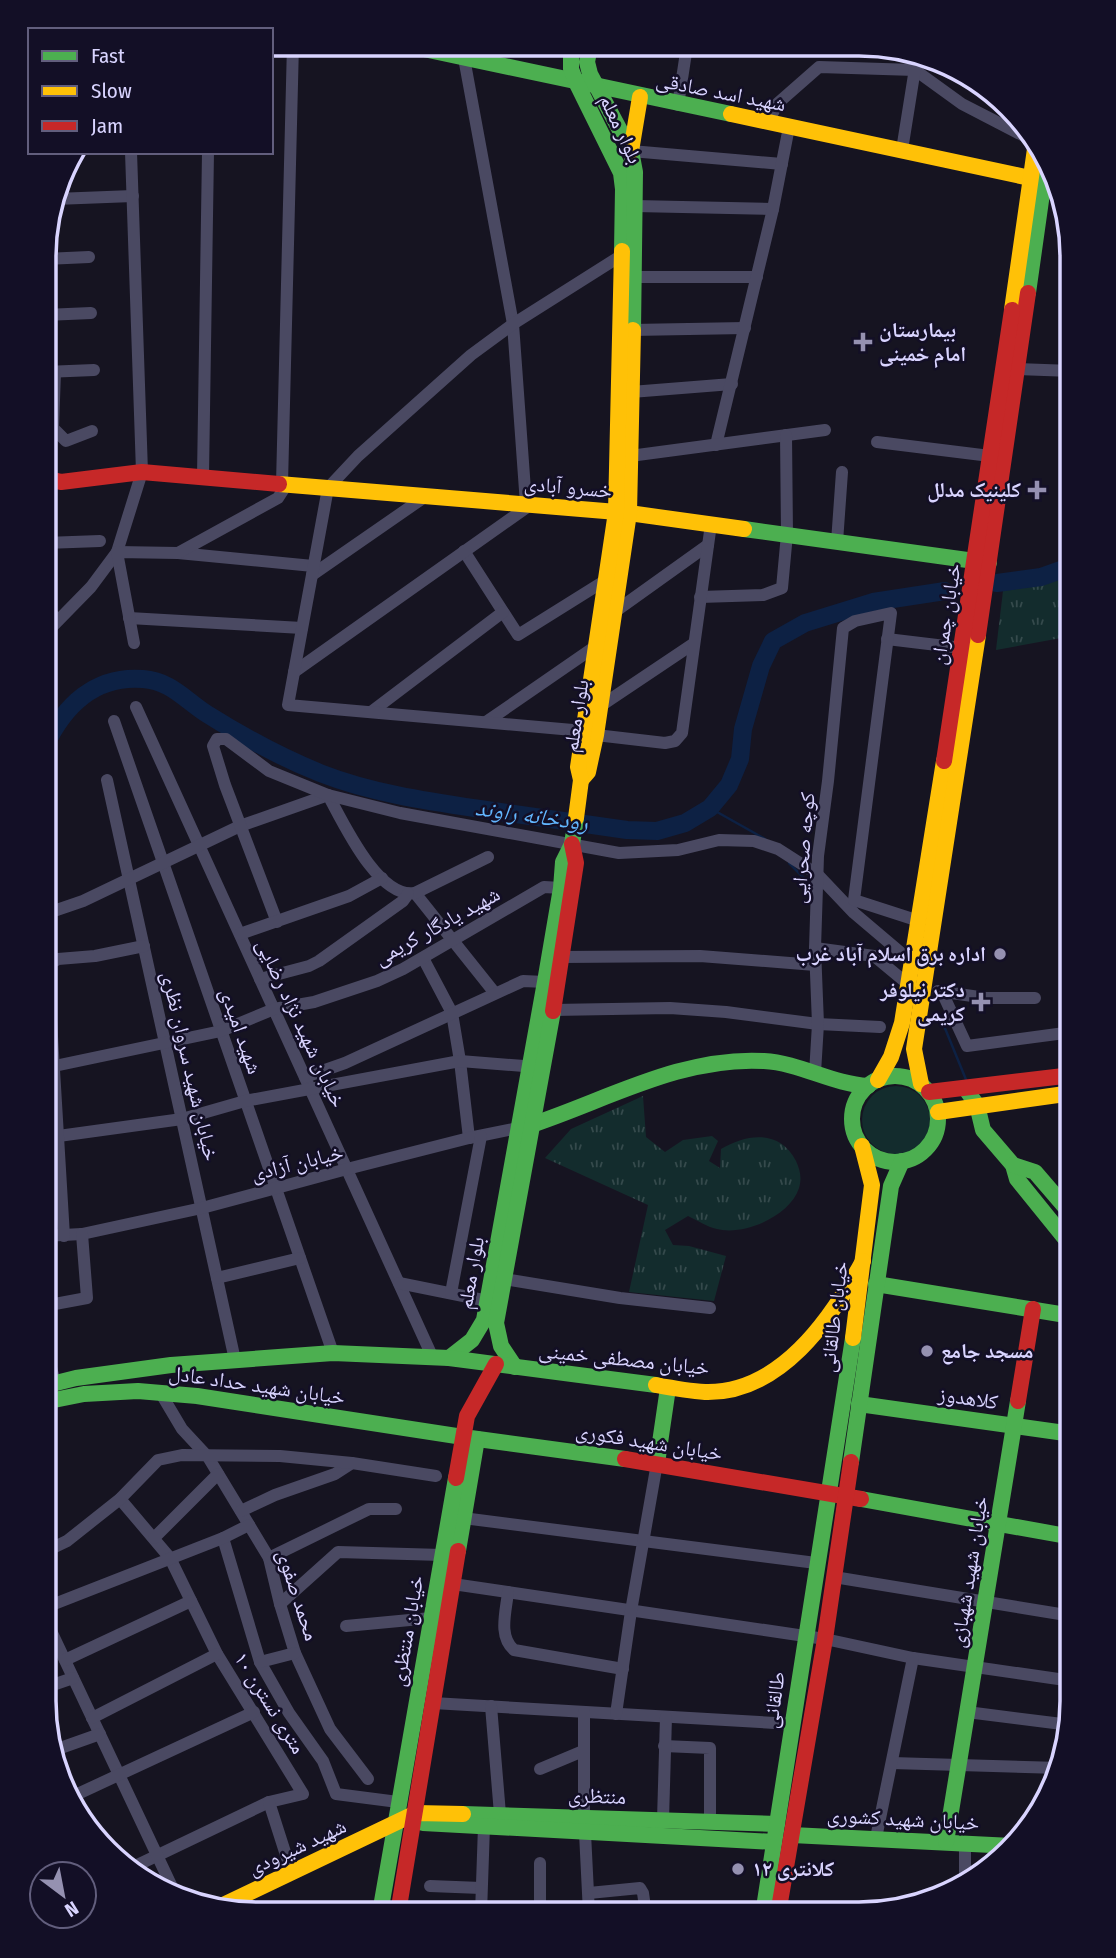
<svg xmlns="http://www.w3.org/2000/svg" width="1116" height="1958" font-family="'Fira Sans Condensed','Noto Naskh Arabic',sans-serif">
<defs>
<pattern id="park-tufts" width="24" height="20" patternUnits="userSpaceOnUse" patternTransform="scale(1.75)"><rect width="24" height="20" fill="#132c2d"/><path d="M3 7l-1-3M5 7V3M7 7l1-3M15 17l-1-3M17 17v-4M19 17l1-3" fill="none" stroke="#354a4c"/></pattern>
</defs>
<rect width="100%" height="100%" fill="#161421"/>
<circle fill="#132c2d" cx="896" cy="1120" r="34"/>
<g fill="url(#park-tufts)">
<polygon points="1072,574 1072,636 996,650 1003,591"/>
<path d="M643 1096 646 1137 665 1152 683 1140 712 1136 718 1141 709 1161 720 1168 721 1149C748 1133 780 1130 796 1161 800 1170 802 1178 799 1188 790 1216 744 1236 717 1229 707 1227 697 1220 688 1216L665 1230 673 1245 689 1246 726 1256 714 1301 629 1292 648 1205 545 1158 571 1129Z"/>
</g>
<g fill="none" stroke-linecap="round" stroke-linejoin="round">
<g stroke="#0d2144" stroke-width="2.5">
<polyline points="710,808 765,839"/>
<polyline points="789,863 809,883"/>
<polyline points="940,1016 967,1082"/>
</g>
<g stroke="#0d2144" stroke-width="18">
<polyline points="997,583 1041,577 1072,566"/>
<path d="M45 746C64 706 95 675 143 679 171 681 185 700 207 714 242 736 280 757 320 773 371 793 426 801 480 809 529 816 578 823 627 830L657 831 685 823 710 808 729 785 740 759 743 729 761 666 773 641 805 623 873 602 945 591"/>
</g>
<g stroke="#4a4962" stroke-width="12">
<polyline points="464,58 513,324 526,504"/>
<polyline points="678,105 687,46"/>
<polyline points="768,122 778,103 819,67 915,70 962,104 1026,137"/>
<polyline points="902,150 917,56"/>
<polyline points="631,151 782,164"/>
<polyline points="55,199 133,196"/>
<polyline points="635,206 773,209"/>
<polyline points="45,259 89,257"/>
<polyline points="632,277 757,277"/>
<polyline points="45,315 91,313"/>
<polyline points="632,330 745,328"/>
<polyline points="1017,369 1072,371"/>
<polyline points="45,372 94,370"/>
<polyline points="55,372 53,428 66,441 92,431"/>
<polyline points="631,392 732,384"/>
<polyline points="877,442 990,456"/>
<polyline points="716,445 773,209 789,127"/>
<polyline points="630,456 825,430"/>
<polyline points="203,476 208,152"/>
<polyline points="282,484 293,44"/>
<polyline points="837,542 842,472"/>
<polyline points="45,543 100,541"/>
<polyline points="464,551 518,635 606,580"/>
<polyline points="178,553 313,566"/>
<polyline points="312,575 426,496"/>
<polyline points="700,597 763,595 782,588 787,534 786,435"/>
<polyline points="45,608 58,620"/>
<polyline points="613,613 708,545"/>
<polyline points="129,618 302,628"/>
<polyline points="45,634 91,587 117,552 142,472 131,152"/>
<polyline points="887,639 962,648"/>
<polyline points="134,643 117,552 178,553 278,498 287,484"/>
<polyline points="294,672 530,505"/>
<polyline points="136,707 432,1356"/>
<polyline points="599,707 693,644"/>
<polyline points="371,712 503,612"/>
<polyline points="114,721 333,1353"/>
<polyline points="486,722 596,646"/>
<polyline points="584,731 288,705 328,488 358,456 471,355 513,324 619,257"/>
<polyline points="596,735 665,743 675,741 682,733 711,524"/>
<polyline points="107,780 235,1360"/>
<polyline points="415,893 494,992"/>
<polyline points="1066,898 1072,897"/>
<path d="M45 914 83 901 240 826 328 795C343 822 378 899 415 893L488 857"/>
<polyline points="277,922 225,785 213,746 217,739 226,739 269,771 328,795 400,813 619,853 678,850 719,840 754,841 778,849 817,874 854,913 913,963"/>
<polyline points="240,934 349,896 382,878"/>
<polyline points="815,948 874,956 909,985"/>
<polyline points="562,957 700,956 815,965"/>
<polyline points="423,958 452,1013 460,1061 469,1138"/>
<polyline points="260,979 309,966 319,961 403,901 408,894"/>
<polyline points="938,991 986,998 1035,998"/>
<polyline points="942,992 967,1046 1072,1032"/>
<polyline points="553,1010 670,1008 726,1012 818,1024 880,1027"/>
<polyline points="45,1068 221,1031 274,1009 314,1002 377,981 403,969 544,887 561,888"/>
<polyline points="815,1073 818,1024 815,948 818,856 828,781 843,628 855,621 891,613 854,900 919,921"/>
<polyline points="305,1077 345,1063 523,981 545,982"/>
<polyline points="44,1138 182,1119 245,1101 460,1061 537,1067"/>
<polyline points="44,1236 82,1234 202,1208 347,1169 469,1138 518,1128"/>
<polyline points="64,1236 48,970 51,963 58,959 95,956 144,946"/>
<polyline points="217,1278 300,1258"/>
<polyline points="504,1279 620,1298 710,1308"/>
<polyline points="399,1283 488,1301"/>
<polyline points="451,1293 481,1136"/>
<polyline points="44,1306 87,1298 82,1234"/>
<polyline points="44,1340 55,1383"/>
<polyline points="160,1392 182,1429 208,1457 269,1558 280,1604 295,1653 330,1729 368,1779"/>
<polyline points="120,1499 170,1558 217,1654 303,1794 269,1802 127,1870"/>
<polyline points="241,1511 275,1495 335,1474 352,1463"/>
<polyline points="455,1517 816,1563"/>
<polyline points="154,1538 218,1474"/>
<polyline points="223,1538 260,1662 289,1713 323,1761 336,1794 398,1802"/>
<polyline points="44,1552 67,1541 120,1499 158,1460 182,1455 280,1456 352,1463 436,1476"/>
<polyline points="269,1558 369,1509 396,1509"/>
<polyline points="834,1577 1072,1616"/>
<polyline points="453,1584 825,1639 913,1658 1072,1681"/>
<path d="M508 1592C506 1612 498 1636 514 1650L623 1669"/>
<polyline points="280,1604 338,1552 442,1555"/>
<polyline points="44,1608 223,1538 249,1525"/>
<polyline points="44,1616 173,1889"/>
<polyline points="346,1626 431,1618"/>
<polyline points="65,1660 191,1601"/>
<polyline points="260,1662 295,1653"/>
<polyline points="44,1688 73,1678"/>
<polyline points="433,1703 792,1724"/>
<polyline points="491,1706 500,1814"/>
<polyline points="967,1712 1070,1725"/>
<polyline points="616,1714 631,1611 657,1463"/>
<polyline points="92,1718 217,1654"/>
<polyline points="664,1746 710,1748 710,1822"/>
<polyline points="52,1751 100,1734"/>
<polyline points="892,1763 1060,1768"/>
<polyline points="540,1769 583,1751"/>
<polyline points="69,1798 254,1712"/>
<polyline points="269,1802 292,1874"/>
<polyline points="584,1817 584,1712"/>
<polyline points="663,1820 666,1717"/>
<polyline points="585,1833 589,1913"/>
<polyline points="876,1838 913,1658"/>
<polyline points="965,1843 965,1885"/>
<polyline points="430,1886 481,1888"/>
<polyline points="589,1893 640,1888 643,1893 646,1914"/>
<polyline points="235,1912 235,1910"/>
<polyline points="481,1913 484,1826"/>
<polyline points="540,1913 540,1863"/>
<polyline points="836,1914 857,1910 860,1914"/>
</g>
<g stroke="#4caf50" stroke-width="16">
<polyline points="405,45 731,114"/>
<polyline points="571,46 571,69 576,82 621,173 623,189 622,251"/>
<polyline points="590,46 587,62 590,74 631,151 635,172 633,330"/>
<polyline points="1028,293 1046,165"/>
<polyline points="744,529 989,563"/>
<circle cx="895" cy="1119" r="43"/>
<polyline points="965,1088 977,1105 983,1130 1013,1165 1017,1179 1072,1247"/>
<path d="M528 1126C605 1101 681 1056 764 1061 800 1063 832 1084 868 1086"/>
<polyline points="1013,1165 1035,1172 1072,1215"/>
<polyline points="876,1284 1072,1316"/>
<polyline points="449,1358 472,1340 484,1320 545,982 561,888 563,862 572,844 576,818"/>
<polyline points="515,1367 501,1346 496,1323 553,1011"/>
<polyline points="44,1386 76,1378 171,1365 333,1353 449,1358 656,1385"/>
<polyline points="44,1402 84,1394 138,1391 197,1396 463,1437 625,1459"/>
<polyline points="859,1404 1072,1434"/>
<polyline points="851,1462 891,1186 902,1161"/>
<polyline points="657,1463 668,1388"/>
<polyline points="861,1499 1072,1537"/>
<polyline points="458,1551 477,1439"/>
<polyline points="463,1814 777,1824"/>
<polyline points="423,1823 774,1842"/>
<polyline points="792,1835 1012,1846"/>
<polyline points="946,1842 1018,1401"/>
<polyline points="380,1913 456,1478"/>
<polyline points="763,1914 853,1338"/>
</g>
<g stroke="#ffc107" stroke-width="16">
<polyline points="731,114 1030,178"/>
<polyline points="631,151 640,97"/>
<polyline points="1012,310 1035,149"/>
<polyline points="279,484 629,513 744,529"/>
<polyline points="581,780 588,772 596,735 629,513 633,330"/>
<polyline points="576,818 581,780 578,767 616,512 622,251"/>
<polyline points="878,1080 891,1057 902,1023 944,761"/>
<polyline points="921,1084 914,1049 978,635"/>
<polyline points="938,1112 1072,1093"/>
<polyline points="853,1338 872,1185 862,1146"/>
<path d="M656 1385C672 1388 689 1391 705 1392 780 1394 831 1319 863 1261"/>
<polyline points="217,1908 416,1813 463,1814"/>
</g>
<g stroke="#c62828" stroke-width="16">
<polyline points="45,478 61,482 142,472 279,484"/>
<polyline points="978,635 1028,293"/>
<polyline points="944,761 1012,310"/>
<polyline points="553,1011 576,863 572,844"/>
<polyline points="929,1092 1072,1075"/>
<polyline points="1018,1401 1033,1309"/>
<polyline points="625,1459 861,1499"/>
<polyline points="456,1478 467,1416 496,1364"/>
<polyline points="398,1913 458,1551"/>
<polyline points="778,1914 825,1639 851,1462"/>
</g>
</g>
<g fill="#9591b1" stroke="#130f26" stroke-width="2.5">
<path d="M859.5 331.5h7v7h7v7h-7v7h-7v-7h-7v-7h7z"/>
<path d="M1033.5 479.5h7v7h7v7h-7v7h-7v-7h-7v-7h7z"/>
<circle cx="1000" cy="954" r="7"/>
<path d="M977.5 991.5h7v7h7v7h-7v7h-7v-7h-7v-7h7z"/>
<circle cx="927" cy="1351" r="7"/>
<circle cx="738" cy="1869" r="7"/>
</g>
<g text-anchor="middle" stroke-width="5" stroke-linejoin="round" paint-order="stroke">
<g font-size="21" fill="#d9d4ff" stroke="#130f26">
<text transform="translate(721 92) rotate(11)" y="7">شهید اسد صادقی</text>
<text transform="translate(621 129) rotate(65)" y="7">بلوار معلم</text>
<text transform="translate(568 487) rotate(5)" y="7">خسرو آبادی</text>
<text transform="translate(946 614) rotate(-81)" y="7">خیابان چمران</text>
<text transform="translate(576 716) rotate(-81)" y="7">بلوار معلم</text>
<text transform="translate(803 848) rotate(-85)" y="7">کوچه صحرایی</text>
<text transform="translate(437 926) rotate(-29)" y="7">شهید یادگار کریمی</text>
<text transform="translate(301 1023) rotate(65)" y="7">خیابان شهید نژاد رضایی</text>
<text transform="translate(241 1031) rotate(71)" y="7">شهید امیدی</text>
<text transform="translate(190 1066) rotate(77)" y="7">خیابان شهید سروان نظری</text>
<text transform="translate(297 1163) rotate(-14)" y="7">خیابان آزادی</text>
<text transform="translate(471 1273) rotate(-80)" y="7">بلوار معلم</text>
<text transform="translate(834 1317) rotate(-83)" y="7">خیابان طالقانی</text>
<text transform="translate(624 1359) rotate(6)" y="7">خیابان مصطفی خمینی</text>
<text transform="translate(257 1385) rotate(8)" y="7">خیابان شهید حداد عادل</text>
<text transform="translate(968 1398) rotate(8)" y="7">کلاهدوز</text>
<text transform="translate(649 1442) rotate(9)" y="7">خیابان شهید فکوری</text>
<text transform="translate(969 1572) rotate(-81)" y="7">خیابان شهید شهبازی</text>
<text transform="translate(298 1595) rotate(72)" y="7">محمد صفوی</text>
<text transform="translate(407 1631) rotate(-80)" y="7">خیابان منتظری</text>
<text transform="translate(774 1700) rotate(-82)" y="7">طالقانی</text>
<text transform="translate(270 1703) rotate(58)" y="7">۱۰ متری نسترن</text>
<text transform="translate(597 1796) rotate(2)" y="7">منتظری</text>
<text transform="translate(903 1819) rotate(3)" y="7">خیابان شهید کشوری</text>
<text transform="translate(297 1847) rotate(-25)" y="7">شهید شیرودی</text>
</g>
<g font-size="21" font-weight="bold" fill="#d9d4ff" stroke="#130f26" text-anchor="start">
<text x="879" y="337">بیمارستان<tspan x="879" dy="24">امام خمینی</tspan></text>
<text x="1021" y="497" text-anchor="end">کلینیک مدلل</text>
<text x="986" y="961" text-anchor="end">اداره برق اسلام آباد غرب</text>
<text x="965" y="997" text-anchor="end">دکتر نیلوفر<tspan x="965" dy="24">کریمی</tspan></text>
<text x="941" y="1358">مسجد جامع</text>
<text x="752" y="1876">کلانتری ۱۲</text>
</g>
<g font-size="23" font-style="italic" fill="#62b6ff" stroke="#130f26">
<text transform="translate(532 815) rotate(8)" y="8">رودخانه راوند</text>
</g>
</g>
<path d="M0 0H1116V1958H0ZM257 56H859A201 201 0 0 1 1060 257V1701A201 201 0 0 1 859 1902H257A201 201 0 0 1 56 1701V257A201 201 0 0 1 257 56Z" fill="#130f26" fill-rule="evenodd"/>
<path fill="none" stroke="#d9d4ff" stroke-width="3.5" d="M257 56H859A201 201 0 0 1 1060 257V1701A201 201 0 0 1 859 1902H257A201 201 0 0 1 56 1701V257A201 201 0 0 1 257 56Z"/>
<rect x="28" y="28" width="245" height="126" fill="#130f26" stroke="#625e7d" stroke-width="2"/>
<rect x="42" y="51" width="35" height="10" fill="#4caf50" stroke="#625e7d" stroke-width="2"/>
<text x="91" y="63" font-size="21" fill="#d9d4ff">Fast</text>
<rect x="42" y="86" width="35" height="10" fill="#ffc107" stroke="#625e7d" stroke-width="2"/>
<text x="91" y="98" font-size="21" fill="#d9d4ff">Slow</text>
<rect x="42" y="121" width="35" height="10" fill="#c62828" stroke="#625e7d" stroke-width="2"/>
<text x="91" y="133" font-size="21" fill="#d9d4ff">Jam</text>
<g transform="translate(63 1895) rotate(148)"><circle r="33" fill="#130f26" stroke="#625e7d" stroke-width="2"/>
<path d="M0-5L12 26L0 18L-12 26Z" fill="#9591b1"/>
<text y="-10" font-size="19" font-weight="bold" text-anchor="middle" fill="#d9d4ff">N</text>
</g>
</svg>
